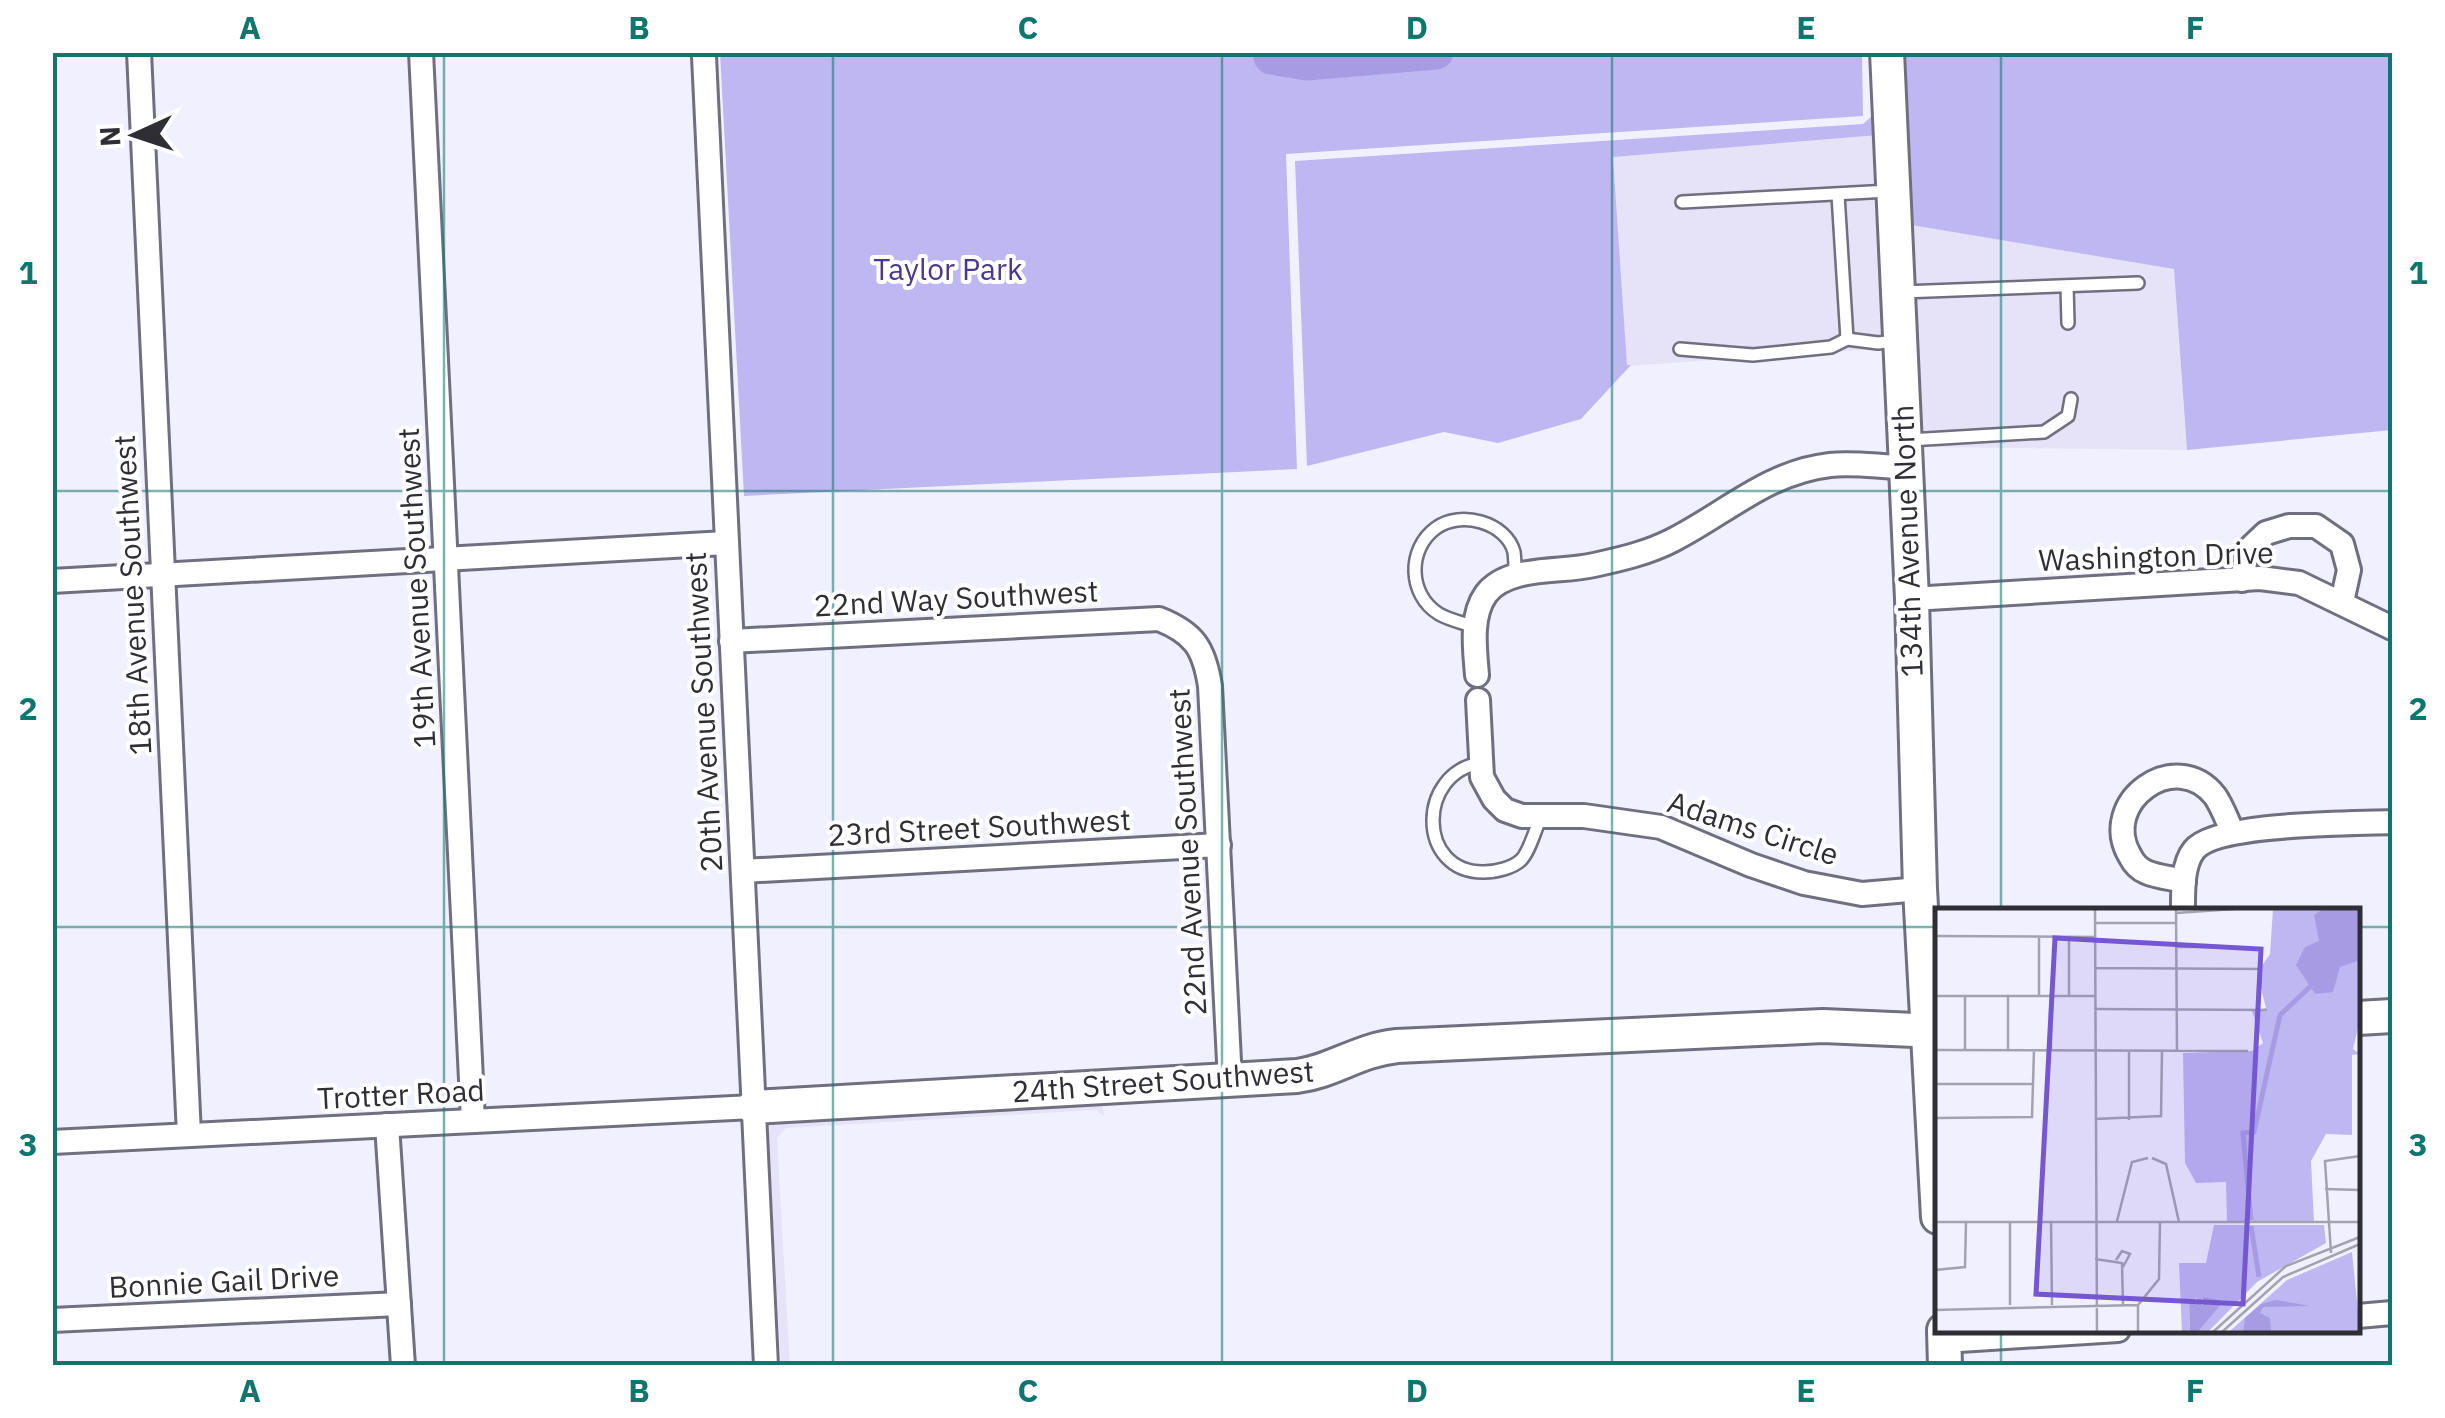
<svg xmlns="http://www.w3.org/2000/svg" width="2445" height="1418" font-family="'IBM Plex Sans',sans-serif">
<rect width="100%" height="100%" fill="#f1f0ff"/>
<g fill="#e6e3f8">
<polygon points="1906,133 1912,225 2174,268 2187,450 1916,447"/>
<polygon points="1879,135 1889,348 1627,366 1613,157"/>
<polygon points="1102,1098 1104,1116 1096,1110 786,1128 777,1138 790,1366 781,1365 767,1117"/>
</g>
<g fill="#bfb7f2">
<polygon points="720,53 1862,53 1863,116 1286,154 1297,469 744,496"/>
<polygon points="1871,53 1879,135 1613,157 1627,365 1631,365 1581,419 1498,443 1444,432 1307,466 1295,161 1863,124 1873,115"/>
<polygon points="1902,53 2392,53 2392,430 2187,450 2174,269 1911,225"/>
</g>
<g fill="none" stroke-linecap="round" stroke-linejoin="round">
<polyline stroke="#a79ce3" stroke-width="35" points="1270,52 1271,57 1307,63 1436,52"/>
<g stroke="#706f7f" stroke-width="16">
<g id="lane">
<polyline points="1838,195 1847,339"/>
<polyline points="1682,202 1889,191"/>
<polyline points="2067,286 2068,323"/>
<polyline points="1902,292 2138,283"/>
<polyline points="1680,349 1753,355 1831,347 1847,339 1878,343 1896,341"/>
<polyline points="1909,440 2044,432 2068,416 2071,399"/>
<path d="M1475 627C1464 623 1449 620 1439 614 1408 595 1407 549 1436 528 1460 510 1506 522 1514 552 1515 559 1515 568 1515 575"/>
<path d="M1481 763C1417 772 1416 873 1484 872 1495 872 1513 868 1521 860 1530 851 1535 829 1541 817"/>
</g>
</g>
<g stroke="#706f7f" stroke-width="28">
<g id="street">
<polyline points="139,52 189,1135"/>
<polyline points="421,52 473,1121"/>
<polyline points="704,56 766,1366"/>
<polyline points="2242,580 2247,551 2266,533 2289,526 2316,526 2342,544 2349,570 2342,602"/>
<polyline points="52,581 726,543"/>
<polyline points="1912,599 2260,578 2299,583 2392,628"/>
<path d="M731 641 1159 619C1194 633 1204 648 1210 686L1230 1081"/>
<path d="M1477 675C1475 650 1470 616 1486 594 1508 565 1561 573 1594 565 1621 559 1648 553 1673 540 1726 513 1768 472 1830 465 1854 462 1881 467 1906 467"/>
<polyline points="1478,700 1482,777 1494,799 1505,810 1522,816 1584,816 1661,827 1751,865 1804,883 1862,894 1920,889"/>
<polyline points="743,871 1219,845"/>
<path d="M2184 881C2172 878 2157 877 2146 872 2139 869 2133 862 2130 856 2098 802 2176 746 2215 796 2222 806 2227 820 2232 831"/>
<path d="M2183 911C2183 892 2182 865 2194 850 2216 822 2353 824 2392 822"/>
<polyline points="387,1125 403,1366"/>
<polyline points="52,1142 753,1107"/>
<polyline points="2358,1316 2392,1313"/>
<polyline points="52,1320 399,1304"/>
<polyline points="1944,1341 2118,1330"/>
</g>
</g>
<g stroke="#706f7f" stroke-width="38">
<g id="secondary">
<polyline points="1887,52 1912,599 1920,889 1938,1217"/>
<polyline points="2358,1018 2392,1016"/>
<path d="M753 1107 1297 1076C1334 1071 1358 1050 1397 1046L1823 1026 1938 1031"/>
<polyline points="1944,1330 1945,1366"/>
</g>
</g>
<use href="#lane" stroke="#fff" stroke-width="11"/>
<use href="#street" stroke="#fff" stroke-width="22"/>
<use href="#secondary" stroke="#fff" stroke-width="32"/>
</g>
<path fill="none" stroke="#0f766e" stroke-width="2.5" stroke-opacity="0.55" d="M444 52V1366M833 52V1366M1222 52V1366M1612 52V1366M2001 52V911M52 491H2392M52 927H1938M2358 927H2392M2001 1330V1366"/>
<g text-anchor="middle" stroke-width="8" stroke-linejoin="round" paint-order="stroke">
<g font-size="30" fill="#4c388b" stroke="#fff">
<text x="948" y="280">Taylor Park</text>
</g>
<g font-size="30" fill="#2f2e35" stroke="#fff">
<text transform="translate(1908 541) rotate(-92)" y="10">134th Avenue North</text>
<text transform="translate(2156 557) rotate(-2)" y="10">Washington Drive</text>
<text transform="translate(417 588) rotate(-93)" y="10">19th Avenue Southwest</text>
<text transform="translate(133 595) rotate(-93)" y="10">18th Avenue Southwest</text>
<text transform="translate(956 599) rotate(-3)" y="10">22nd Way Southwest</text>
<text transform="translate(704 712) rotate(-93)" y="10">20th Avenue Southwest</text>
<text transform="translate(979 828) rotate(-3)" y="10">23rd Street Southwest</text>
<text transform="translate(1753 829) rotate(18)" y="10">Adams Circle</text>
<text transform="translate(1188 852) rotate(-93)" y="10">22nd Avenue Southwest</text>
<text transform="translate(1163 1082) rotate(-4)" y="10">24th Street Southwest</text>
<text transform="translate(401 1095) rotate(-3)" y="10">Trotter Road</text>
<text transform="translate(224 1282) rotate(-3)" y="10">Bonnie Gail Drive</text>
</g>
</g>
<g transform="translate(1935 908)">
<rect width="425" height="425" fill="#f1f0ff"/>
<path d="M338 1H425V112L418 141 425 146 417 147V227L391 226 376 253 379 314 292 313 291 274 261 275 250 255 248 145 317 143 328 135 317 103 331 100 322 65 335 46ZM279 317H389L391 335 322 374 273 424H263L288 394 268 389 266 397 261 390 254 395 255 424H247L244 355H271ZM417 344 425 424H294L352 372Z" fill="#bfb7f2"/>
<path d="M388 1H425V52L405 59 398 84 380 86 361 57 370 39 384 33 379 7ZM268 389 289 393 263 424H255L254 392 268 397ZM341 392 375 398 328 399 325 405 335 410 336 424H308L310 410 326 396Z" fill="#a79ce3"/>
<path fill="none" stroke="#a79ce3" stroke-width="5" d="M316 312 308 225 319 224 345 107 378 76M316 318 324 369"/>
<path fill="none" stroke="#a3a2ae" stroke-width="2.5" d="M160 1 162 424M241 1 242 142M241 5 300 1M160 15H241M0 28 160 29M241 39H284M160 60 326 61M0 88H160M73 89V142M104 89V29M116 89V142M134 89V29M159 101 332 102M0 142 313 143M30 142V89M194 142V212M0 176H99M0 210 97 209 99 142M160 211 226 208 227 142M217 250 231 256 244 314M390 281 425 282M75 313V397M116 313 117 397M182 313 197 254 213 250M0 314H425M396 345 390 253 425 248M160 351 187 355 188 397M181 352 187 343 195 346 188 359M0 362 30 359 31 314M0 402 203 397M203 424V397L224 371 225 314M278 424 351 358 425 329M287 424 348 369 425 336"/>
<path fill="#7557d1" fill-opacity="0.15" stroke="#7557d1" stroke-width="5" d="M120 30 326 41 308 396 101 386Z"/>
<rect width="425" height="425" fill="none" stroke="#2f2e35" stroke-width="5"/>
</g>
<rect width="2445" height="1418" fill="none" stroke="#ffffff" stroke-width="110"/>
<g transform="translate(135 135) rotate(267)" stroke="#ffffff" stroke-width="8" paint-order="stroke">
<path d="M0-8L18 38L0 25L-18 38Z" fill="#2f2e35"/>
<text y="-15" font-size="28" font-weight="bold" text-anchor="middle" fill="#2f2e35">N</text>
</g>
<rect x="55" y="55" width="2335" height="1308" fill="none" stroke="#0f766e" stroke-width="4"/>
<g font-size="32" text-anchor="middle" font-weight="bold" fill="#0f766e">
<text x="250" y="39">A</text>
<text x="639" y="39">B</text>
<text x="1028" y="39">C</text>
<text x="1417" y="39">D</text>
<text x="1806" y="39">E</text>
<text x="2195" y="39">F</text>
<text x="28" y="284">1</text>
<text x="2418" y="284">1</text>
<text x="28" y="720">2</text>
<text x="2418" y="720">2</text>
<text x="28" y="1156">3</text>
<text x="2418" y="1156">3</text>
<text x="250" y="1402">A</text>
<text x="639" y="1402">B</text>
<text x="1028" y="1402">C</text>
<text x="1417" y="1402">D</text>
<text x="1806" y="1402">E</text>
<text x="2195" y="1402">F</text>
</g>
</svg>
